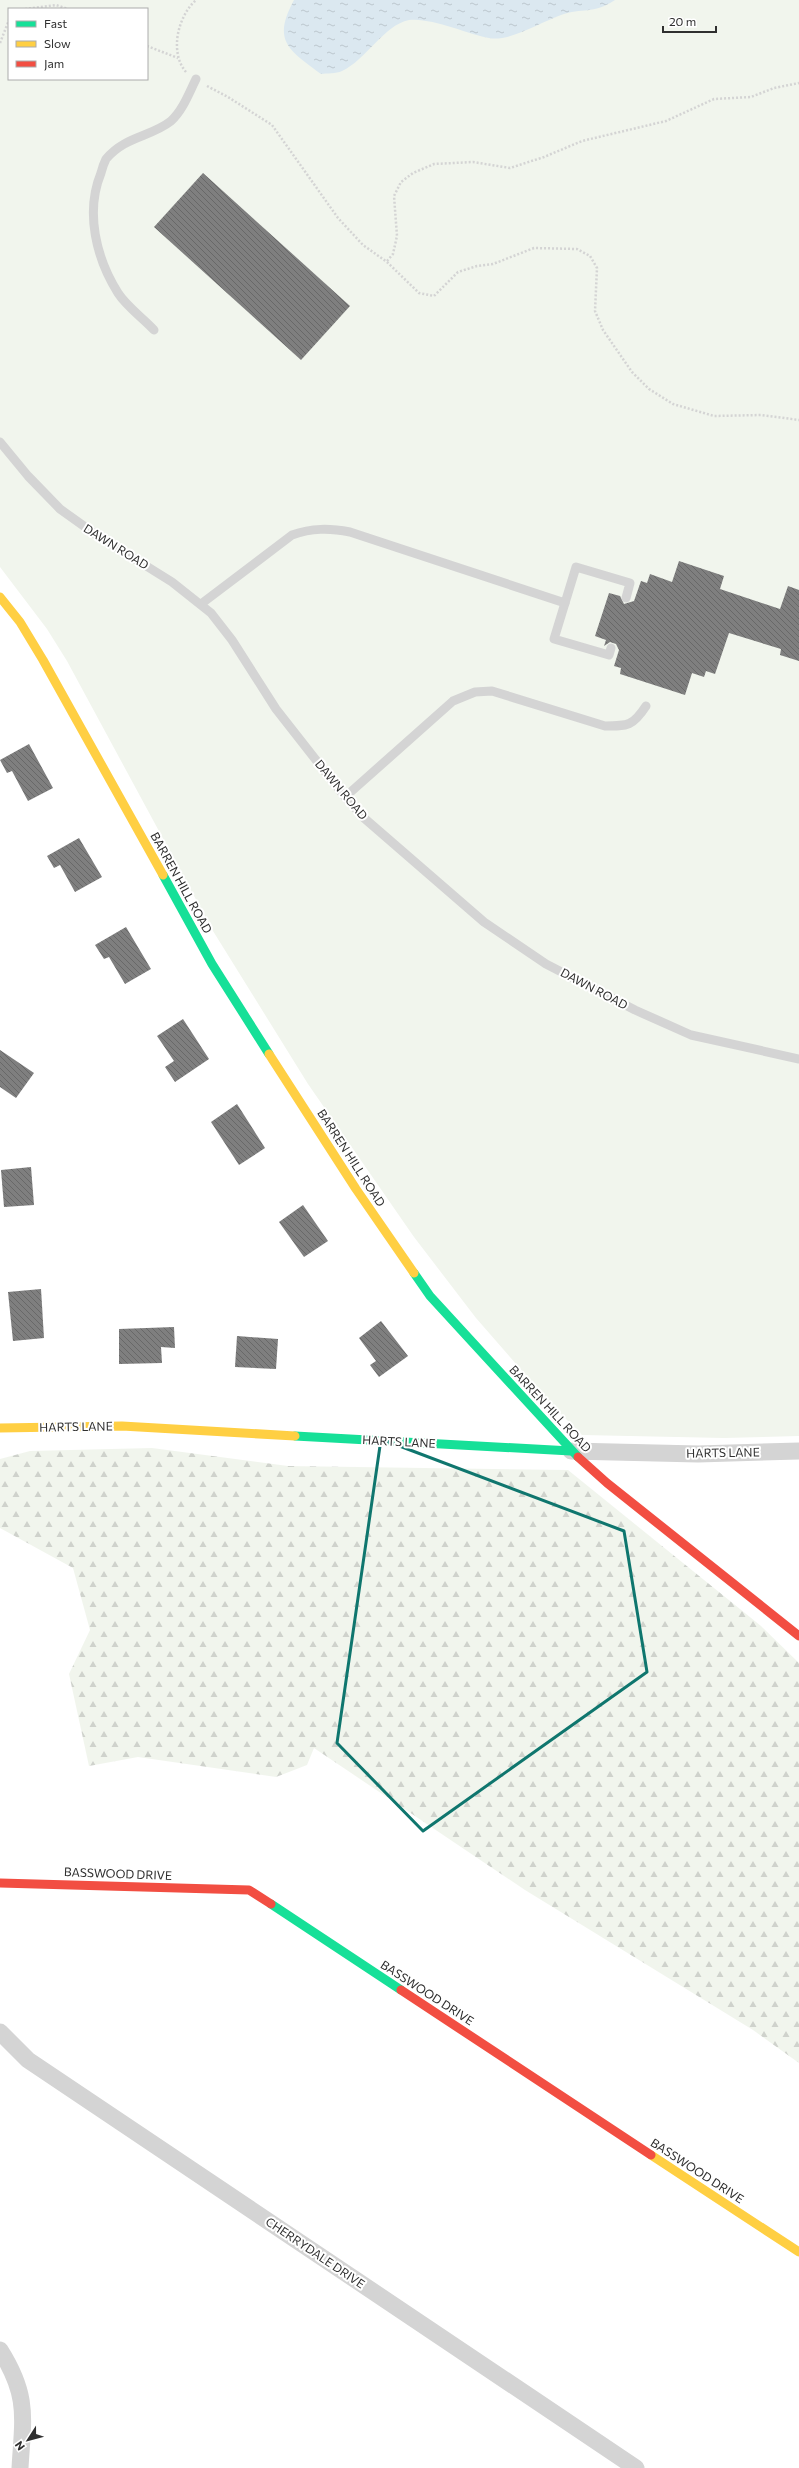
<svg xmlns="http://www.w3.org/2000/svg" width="799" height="2468" font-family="Commissioner,sans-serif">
<defs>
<pattern id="forest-firs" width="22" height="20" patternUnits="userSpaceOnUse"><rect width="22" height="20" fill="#f1f5ed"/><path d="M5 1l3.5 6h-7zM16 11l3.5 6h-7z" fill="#cfd2cc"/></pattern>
<pattern id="water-ripples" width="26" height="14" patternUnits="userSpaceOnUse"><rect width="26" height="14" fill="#dbe8f0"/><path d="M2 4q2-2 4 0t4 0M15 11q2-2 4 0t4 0" fill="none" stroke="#bcc7ce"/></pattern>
<pattern id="building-back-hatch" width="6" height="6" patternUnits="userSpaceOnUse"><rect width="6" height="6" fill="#7f7f7f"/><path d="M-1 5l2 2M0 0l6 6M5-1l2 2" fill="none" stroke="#686868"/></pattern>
</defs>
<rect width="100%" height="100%" fill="#fff"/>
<path fill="#f1f5ed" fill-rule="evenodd" d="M0 0H799V1436L724 1438 582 1435 552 1405 476 1318 414 1237 308 1084 213 931 67 661 47 629 0 567ZM9 9H147V79H9Z"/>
<polygon fill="url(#forest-firs)" points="152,1448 288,1466 568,1470 761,1626 799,1663 799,2063 753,2030 525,1890 314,1748 307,1765 276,1777 138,1757 89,1766 69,1674 90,1630 73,1568 0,1528 0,1459 30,1451"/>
<path fill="url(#water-ripples)" d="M294 0H615C593 15 582 7 561 15 541 22 510 42 489 38 468 34 430 17 409 20 384 25 366 60 342 71 336 74 327 73 321 74 288 49 272 41 294 0Z"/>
<g fill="url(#building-back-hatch)">
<polygon points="203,173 350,306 301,360 154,227"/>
<polygon points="679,561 724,576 720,589 780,609 788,586 799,590 799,661 780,655 781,649 729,633 715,674 706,671 704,677 692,673 685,695 620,674 621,668 614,666 619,650 616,644 610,642 604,646 606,640 595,636 609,593 620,596 624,604 634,601 641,581 647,583 650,574 672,582"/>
<polygon points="29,744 53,788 28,801 12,771 7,773 0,760"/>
<polygon points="79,838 102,877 75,892 60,865 54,868 47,856"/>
<polygon points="126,927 151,969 125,984 109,957 104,959 95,945"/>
<polygon points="183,1019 209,1059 175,1082 165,1067 174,1061 157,1036"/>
<polygon points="0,1050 34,1073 16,1098 0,1087"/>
<polygon points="237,1104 265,1148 239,1165 211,1122"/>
<polygon points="31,1167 34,1205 4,1207 1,1170"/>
<polygon points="303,1205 328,1241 304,1257 279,1222"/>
<polygon points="41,1289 44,1338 13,1341 8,1292"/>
<polygon points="381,1321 408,1356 379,1377 370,1365 376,1361 359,1338"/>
<polygon points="174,1327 175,1348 161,1347 162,1363 119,1364 119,1329"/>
<polygon points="237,1336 278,1339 276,1369 235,1367"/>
</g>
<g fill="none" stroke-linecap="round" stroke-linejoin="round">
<g stroke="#d4d4d4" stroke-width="2.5" stroke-dasharray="2 2" stroke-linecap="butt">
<polyline points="25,9 56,5 68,9"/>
<polyline points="0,43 9,20"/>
<polyline points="147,46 178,58"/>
<path d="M186 72C169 52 178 16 196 0"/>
<polyline points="207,86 228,97 272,125 338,218 363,245 387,262 419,293 434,296 458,272 477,266 493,264 534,248 577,249 590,256 597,268 595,311 603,330 632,372 649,389 673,404 714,416 761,415 799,420"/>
<polyline points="387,261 393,254 397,236 394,196 401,182 413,173 434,164 473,162 510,168 544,157 582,141 666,121 714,99 751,97 774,88 799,83"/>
</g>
<g stroke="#d4d4d4" stroke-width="9">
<path d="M154 330C143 318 127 307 118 293 96 258 85 212 101 173 102 169 104 163 106 159 125 136 151 137 171 121 183 110 189 93 196 79"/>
<polyline points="0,442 28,476 60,509 95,534 172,582 211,613 232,640 276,709 345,797 364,818 484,922 546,964 635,1010 691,1035 799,1059"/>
<path d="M201 604 292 535C312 528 329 528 350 532L565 603"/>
<polyline points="611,648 609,655 554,639 576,567 630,583 626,598"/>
<path d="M345 797 453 701 475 692 492 691 605 726C628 726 633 726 646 706"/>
</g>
<g stroke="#d4d4d4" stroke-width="17">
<polyline points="571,1451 698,1454 799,1451"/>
<polyline points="0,2032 28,2060 636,2468"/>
<path d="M0 2350C29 2396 23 2417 20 2468"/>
</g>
<g stroke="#16e098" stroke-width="9">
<polyline points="163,875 212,964 269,1054"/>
<polyline points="414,1273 430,1296 578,1457"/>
<polyline points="295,1436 571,1451"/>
<polyline points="271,1904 401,1990"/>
</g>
<g stroke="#ffcf43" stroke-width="9">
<polyline points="0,597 20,622 43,660 163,875"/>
<polyline points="269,1054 356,1189 414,1273"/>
<polyline points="0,1428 122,1426 295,1436"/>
<polyline points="651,2155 799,2252"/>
</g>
<g stroke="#f24e42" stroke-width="9">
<polyline points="578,1457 607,1483 799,1636"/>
<polyline points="0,1883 249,1890 271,1904"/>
<polyline points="401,1990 651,2155"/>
</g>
</g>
<path fill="none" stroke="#0f766e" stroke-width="3" stroke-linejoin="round" d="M381 1439 624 1531 647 1672 423 1831 337 1743Z"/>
<g text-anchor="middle" stroke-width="4" stroke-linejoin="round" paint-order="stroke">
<g font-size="12" fill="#2f2f2f" stroke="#fff">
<text transform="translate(116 547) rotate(32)" y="4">DAWN ROAD</text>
<text transform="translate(341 790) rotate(50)" y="4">DAWN ROAD</text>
<text transform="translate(181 883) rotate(61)" y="4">BARREN HILL ROAD</text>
<text transform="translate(594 989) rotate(28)" y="4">DAWN ROAD</text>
<text transform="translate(351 1158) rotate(57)" y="4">BARREN HILL ROAD</text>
<text transform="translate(550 1409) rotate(47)" y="4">BARREN HILL ROAD</text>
<text transform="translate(76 1427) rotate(-1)" y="4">HARTS LANE</text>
<text transform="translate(399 1442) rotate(3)" y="4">HARTS LANE</text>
<text transform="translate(723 1453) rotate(-1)" y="4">HARTS LANE</text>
<text transform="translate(118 1874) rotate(2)" y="4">BASSWOOD DRIVE</text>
<text transform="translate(427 1993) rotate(33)" y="4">BASSWOOD DRIVE</text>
<text transform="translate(697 2171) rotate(33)" y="4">BASSWOOD DRIVE</text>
<text transform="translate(315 2253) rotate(34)" y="4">CHERRYDALE DRIVE</text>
</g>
</g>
<rect x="8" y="8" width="140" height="72" fill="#ffffff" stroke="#acacac"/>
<rect x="16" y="21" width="20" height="6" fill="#16e098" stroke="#acacac"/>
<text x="44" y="28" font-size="12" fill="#2f2f2f">Fast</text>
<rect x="16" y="41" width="20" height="6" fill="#ffcf43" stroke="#acacac"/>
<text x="44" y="48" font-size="12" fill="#2f2f2f">Slow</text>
<rect x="16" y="61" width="20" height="6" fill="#f24e42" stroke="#acacac"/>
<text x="44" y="68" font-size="12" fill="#2f2f2f">Jam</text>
<g transform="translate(28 2440) rotate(234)" stroke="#ffffff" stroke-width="3" paint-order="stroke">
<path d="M0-3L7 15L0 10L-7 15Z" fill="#2f2f2f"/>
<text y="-6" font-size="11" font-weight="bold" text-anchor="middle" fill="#2f2f2f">N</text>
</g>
<path d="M663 26v6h53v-6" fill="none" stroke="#2f2f2f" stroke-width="2"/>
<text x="669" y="26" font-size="12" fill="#2f2f2f" stroke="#ffffff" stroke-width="3" paint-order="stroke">20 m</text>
</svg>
